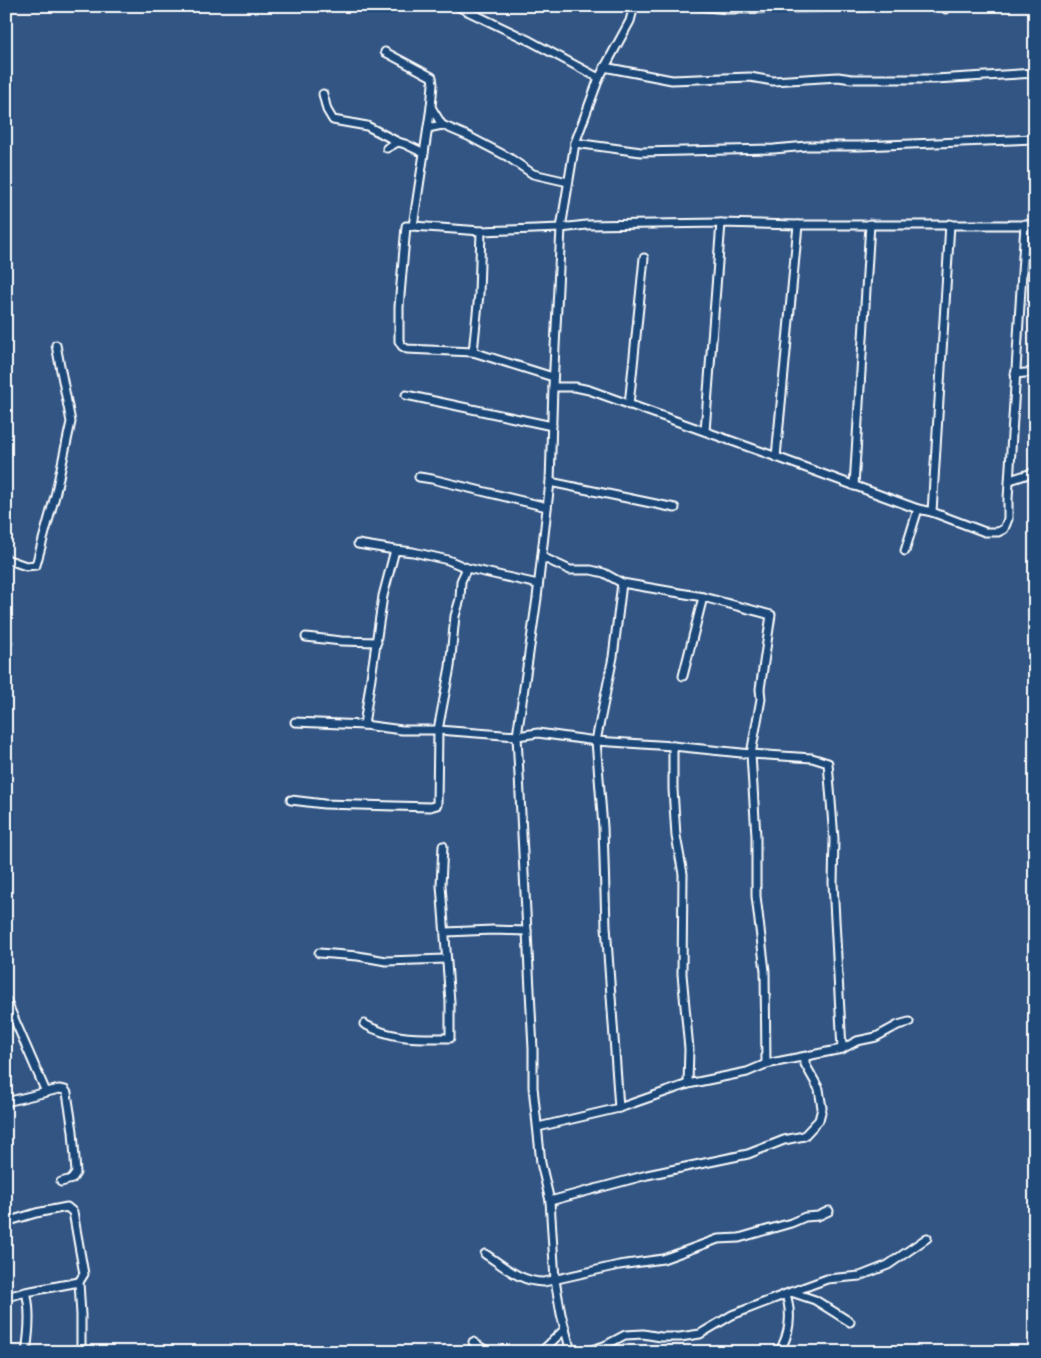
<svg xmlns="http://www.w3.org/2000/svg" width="1041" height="1358" font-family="'Playpen Sans',sans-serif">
<rect width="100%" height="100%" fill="#325584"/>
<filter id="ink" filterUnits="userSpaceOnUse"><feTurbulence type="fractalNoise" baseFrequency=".02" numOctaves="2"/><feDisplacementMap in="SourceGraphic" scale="10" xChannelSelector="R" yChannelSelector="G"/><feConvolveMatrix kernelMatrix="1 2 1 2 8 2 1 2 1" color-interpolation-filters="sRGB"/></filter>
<g filter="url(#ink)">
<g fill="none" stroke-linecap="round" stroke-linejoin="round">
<g stroke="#fff" stroke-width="11">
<g id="street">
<polyline points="457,6 530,41 599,78"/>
<polyline points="698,6 727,9 867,7"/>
<polyline points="946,9 946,6"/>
<polyline points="385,52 432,77 433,84 431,107 442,125"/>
<polyline points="604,67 672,80 750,77 773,81 838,77 852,79 935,79 1035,73"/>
<polyline points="323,94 327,110 333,120 367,126 398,142 405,144 424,153"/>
<polyline points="431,107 413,226 406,226 399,307 399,341 402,346 407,349 473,352 553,377"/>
<polyline points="428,128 442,125 468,136 508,157 533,174 568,182"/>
<polyline points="575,143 641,152 774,149 807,146 860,146 1035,139"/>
<polyline points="387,148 398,142"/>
<polyline points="413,226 481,231 561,228 586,225 721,223 798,225 1035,225"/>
<polyline points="473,352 479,294 481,231"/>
<polyline points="1015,374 1035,372"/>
<polyline points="553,387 575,387 589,390 771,455 918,509 932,512 985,532 998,532 1004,529 1008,519 1008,499 1025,224"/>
<polyline points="406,395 552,426"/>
<polyline points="629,405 644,258"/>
<polyline points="705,431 721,223"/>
<polyline points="776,457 798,225"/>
<polyline points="419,477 432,479 547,507"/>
<polyline points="1010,480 1035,472"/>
<polyline points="550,482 675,508"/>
<polyline points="854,486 870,224"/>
<polyline points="932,512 950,224"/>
<polyline points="358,544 395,550"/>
<polyline points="905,551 918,509"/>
<polyline points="542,557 570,570 591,570 604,573 622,583 703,597 771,615 760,689 761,699 751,754 756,836 756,896 765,971 766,1064"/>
<polyline points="6,559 26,566 36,565 55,496 71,422 56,345"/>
<polyline points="538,584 467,568 448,560 413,552 395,550 383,596 364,725 402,730 438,730 517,736 538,733 596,741 673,746 751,754 812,758 828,763 834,839 833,883 842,1049"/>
<polyline points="306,637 341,641 377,642"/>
<polyline points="6,643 8,643"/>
<polyline points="683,676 703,597"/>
<polyline points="295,722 364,725"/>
<polyline points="673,746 673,789 676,836 683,874 682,974 689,1049 688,1084"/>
<polyline points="291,800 324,804 430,807 437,805 438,730 450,667 455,616 460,599 461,581 467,568"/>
<polyline points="446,932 493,930 527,931"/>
<polyline points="319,953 358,956 386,961 446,959"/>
<polyline points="6,1000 46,1092"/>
<path d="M364 1024C393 1040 418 1038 450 1038V1002L441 885 443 846"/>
<polyline points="6,1102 59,1089 65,1090 67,1093 73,1131 76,1173 72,1179 61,1182"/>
<polyline points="619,1108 606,926 603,827 596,741 613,657 622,583"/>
<polyline points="538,1127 619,1108 688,1084 747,1072 766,1064 842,1049 857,1041 876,1037 898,1025 909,1022"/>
<polyline points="550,1201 647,1175 748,1154 784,1140 804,1136 819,1120 822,1108 819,1089 805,1064 805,1057"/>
<polyline points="6,1202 7,1222"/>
<polyline points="6,1222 36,1213 67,1207 73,1212 84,1274 79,1282 81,1315 81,1352"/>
<path d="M485 1254C504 1266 520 1282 544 1282L619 1265 663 1259 718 1239 739 1238 791 1223 805 1217 818 1216 829 1211"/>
<polyline points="26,1292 79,1282"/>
<polyline points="791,1292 815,1300 850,1322"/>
<path d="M6 1297 26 1292C31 1310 29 1333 26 1352"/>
<polyline points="473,1342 488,1352"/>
<polyline points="571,1350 589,1351 604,1346 625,1335 643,1334 661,1337 680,1337 700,1334 732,1315 786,1294 827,1279 860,1276 888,1265 927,1238"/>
<polyline points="541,1352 565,1329"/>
<polyline points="571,1352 561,1314 555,1280 550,1201 541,1163 533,1087 533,1049 517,736 537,598 550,482 553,387 561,228 575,143 599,78 630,21 634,6"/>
<path d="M779 1352C790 1334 792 1314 786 1294"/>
</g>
</g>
<use href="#street" stroke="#1f4a7a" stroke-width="7"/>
</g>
</g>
<rect width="1041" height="1358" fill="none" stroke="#1f4a7a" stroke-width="25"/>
<rect x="12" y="12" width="1016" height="1333" fill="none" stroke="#fff" stroke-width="2" filter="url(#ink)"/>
</svg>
